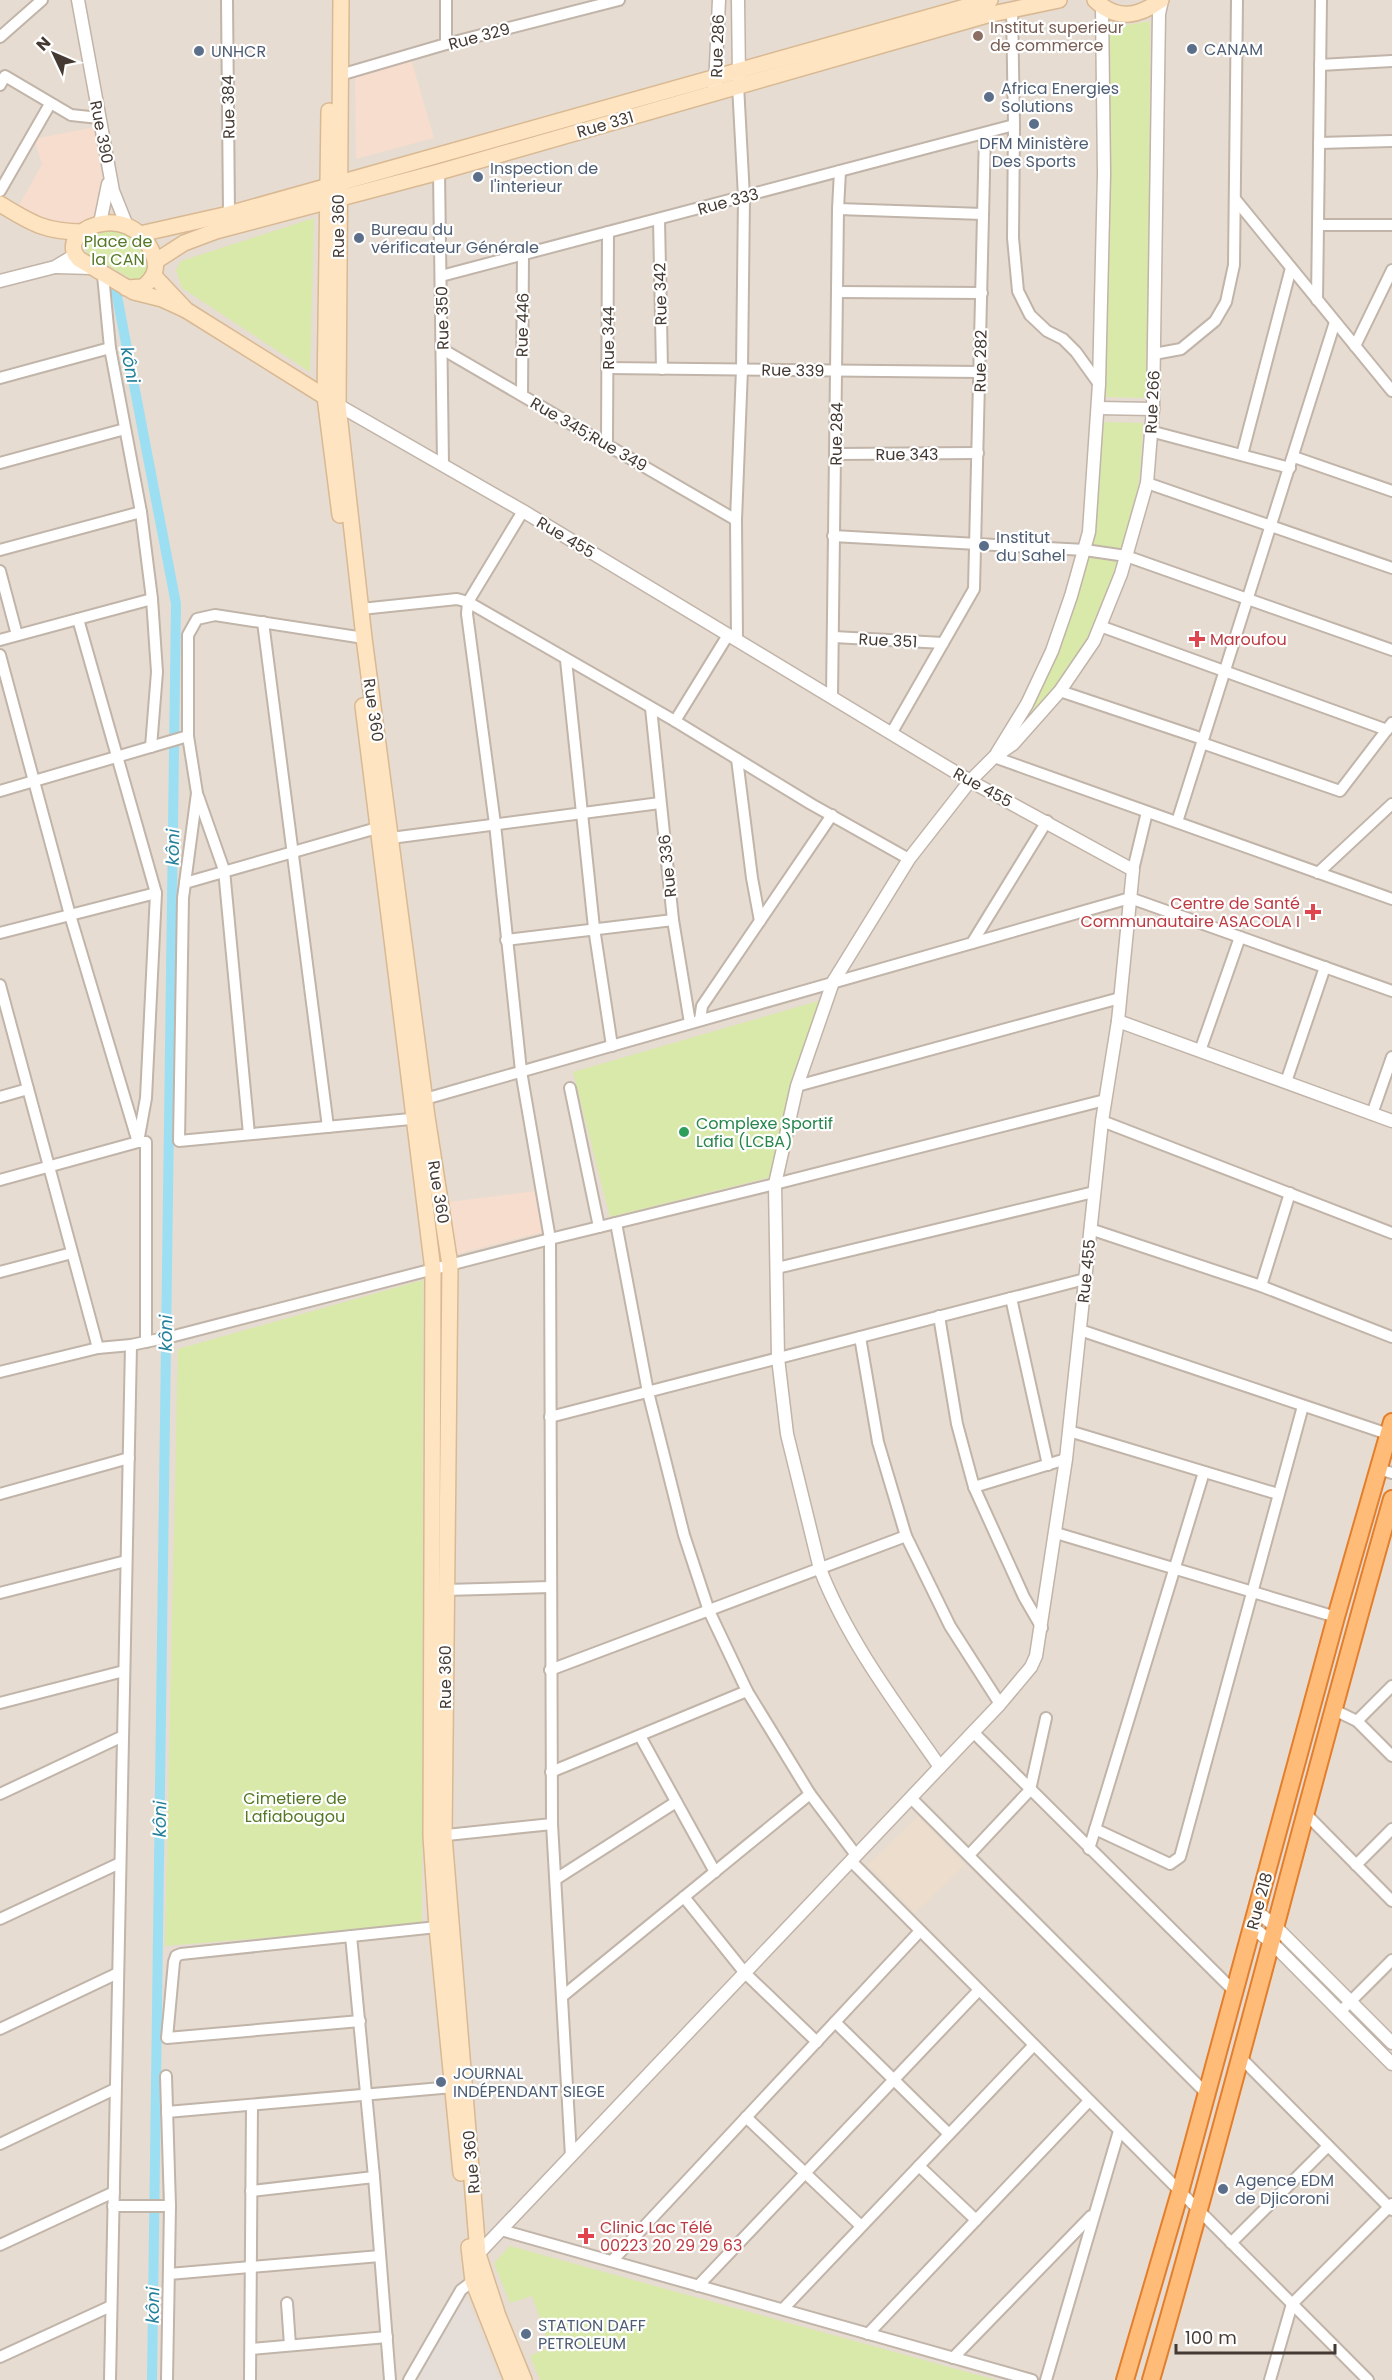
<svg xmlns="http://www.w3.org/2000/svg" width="1392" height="2380" font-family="Poppins,sans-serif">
<rect width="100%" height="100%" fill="#f2ebe3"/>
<rect fill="#e7dcd1" x="0" y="0" width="1392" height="2380"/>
<g fill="#f6ddcd">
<polygon points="411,59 434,138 356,159 355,74"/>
<polygon points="95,127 105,196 95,222 64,228 18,207 42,164 34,139"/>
<polygon points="536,1191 543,1232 453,1255 448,1202"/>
</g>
<polygon fill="#e4ddd8" points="467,2298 500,2380 417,2380 461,2300"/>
<polygon fill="#ecddcc" points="918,1816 965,1865 915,1913 868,1865"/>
<g fill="#d8e9aa">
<polygon points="1150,21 1149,321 1147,393 1143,398 1103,397 1108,24 1127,25"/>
<polygon points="314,218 310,372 182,288 176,270 181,261"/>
<path d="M111 229C137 233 145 247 150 271L142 281H135L87 253C79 235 97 231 111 229Z"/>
<path d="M1102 422 1143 423C1141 449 1141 475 1136 501 1126 554 1103 623 1072 667 1054 693 1033 714 1011 736L1070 610Z"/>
<polygon points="825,999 771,1177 610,1217 573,1072"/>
<polygon points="423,1280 422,1925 165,1946 178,1349"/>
<polygon points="510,2246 996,2380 540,2380 530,2356 550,2347 532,2296 510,2303 494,2263"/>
</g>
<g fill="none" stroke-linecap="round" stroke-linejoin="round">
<polyline stroke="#9cdff3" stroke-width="10" points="116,291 176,604 152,2380"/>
<g stroke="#c1b4a9" stroke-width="14">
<g id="minor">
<polyline points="227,0 229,214"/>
<polyline points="1012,9 1014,125 1013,238 1018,291 1030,315 1047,331 1063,339 1076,352 1099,384"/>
<polyline points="0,37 42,0"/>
<polyline points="446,44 446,0"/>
<polyline points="1320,65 1392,61"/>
<polyline points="340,75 446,44 619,0"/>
<polyline points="0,85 5,76 71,115 99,118"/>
<polyline points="1319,143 1392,141"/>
<polyline points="439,172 443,464"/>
<polyline points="0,191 50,104"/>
<polyline points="1235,199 1392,391"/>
<polyline points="838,209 983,214"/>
<polyline points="659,219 662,369"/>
<polyline points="1318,225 1392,225"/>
<polyline points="103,275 110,348 141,512 152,599 157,672 151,747"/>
<polyline points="441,276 1014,125"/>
<polyline points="837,292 982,293"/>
<polyline points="1317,300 1321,0"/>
<polyline points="1355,346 1392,270"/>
<polyline points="442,349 736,520"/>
<polyline points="1154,354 1181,349 1215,321 1226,302 1234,265 1237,0"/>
<polyline points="607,368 980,372"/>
<polyline points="0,378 110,348"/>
<polyline points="522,395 523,255"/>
<polyline points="1150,431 1290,468"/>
<polyline points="607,444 608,232"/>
<polyline points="836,454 978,453"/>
<polyline points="1242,455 1291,268"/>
<polyline points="1294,457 1392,491"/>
<polyline points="0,463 125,429"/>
<polyline points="1147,483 1392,568"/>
<polyline points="523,511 468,602 467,614 495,824 521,1071 550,1239 552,1824 571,2156"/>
<polyline points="833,536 1085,550 1126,556 1392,650"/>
<polyline points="0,550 141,512"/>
<polyline points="0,571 17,635"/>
<polyline points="361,609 457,599 468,602 675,721 811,804 909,859"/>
<polyline points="78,619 156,893 146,1098 138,1142"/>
<polyline points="263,622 328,1127"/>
<polyline points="1100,626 1387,730"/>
<polyline points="834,637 943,643"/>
<polyline points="364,638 215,615 197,619 188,635 188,736 197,793 183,898 179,1141 421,1118"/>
<polyline points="0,640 152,599"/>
<polyline points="737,640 736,520 742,369 744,197 738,85"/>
<polyline points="0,655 70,915 137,1139"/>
<polyline points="566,660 594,928 612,1046"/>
<polyline points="1060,691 1203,739"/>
<polyline points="832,697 838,209 840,171"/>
<polyline points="651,708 673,920 690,1023"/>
<polyline points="675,721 728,635"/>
<polyline points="892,732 974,589 985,133"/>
<polyline points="1202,743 1340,791 1392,723"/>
<polyline points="994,757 1392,899"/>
<polyline points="737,759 752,878 760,921"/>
<polyline points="0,791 188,736"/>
<polyline points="198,796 224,870 249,1134"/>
<polyline points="1177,822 1335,322"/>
<polyline points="391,838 660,803"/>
<polyline points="1133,870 1147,812"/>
<polyline points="1318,873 1392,804"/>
<polyline points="185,883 377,828"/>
<polyline points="0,933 156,893"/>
<polyline points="506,940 673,920"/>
<polyline points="972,943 1047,821"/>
<polyline points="0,985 98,1348"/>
<polyline points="700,1020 702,1006 832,815"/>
<polyline points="1200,1051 1240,937"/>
<polyline points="1286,1082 1325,967"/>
<polyline points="797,1086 1120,998"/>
<polyline points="570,1088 599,1227"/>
<polyline points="0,1097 28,1089"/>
<polyline points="425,1099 1130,898 1392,991"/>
<polyline points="1372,1114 1392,1057"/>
<polyline points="1102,1121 1392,1233"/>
<polyline points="0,1180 138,1142 146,1142 146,1342"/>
<polyline points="616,1223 648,1392 684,1535 709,1611 747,1691 810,1794 856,1855"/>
<polyline points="1090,1229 1261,1286 1392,1337"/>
<polyline points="777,1268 1094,1192"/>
<polyline points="0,1272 72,1253"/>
<polyline points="1261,1286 1290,1193"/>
<polyline points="1011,1298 1048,1465"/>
<polyline points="939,1316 957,1424 974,1487 1024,1597 1042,1628"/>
<polyline points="1080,1330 1388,1434"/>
<polyline points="860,1337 878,1442 906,1536 950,1626 1000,1704"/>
<polyline points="0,1372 98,1348 131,1345 174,1336 550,1239 775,1184 1105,1100"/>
<polyline points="550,1417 1085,1279"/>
<polyline points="1069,1431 1278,1494"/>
<polyline points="1378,1469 1392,1473"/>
<polyline points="974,1487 1066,1459"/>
<polyline points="0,1494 129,1458"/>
<polyline points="1056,1533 1336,1617"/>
<polyline points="445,1590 550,1587"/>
<polyline points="0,1593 126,1561"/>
<polyline points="550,1670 906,1536"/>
<polyline points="0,1703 124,1671"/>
<polyline points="1332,1709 1357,1721 1392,1756"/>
<polyline points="1357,1721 1392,1686"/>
<polyline points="973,1732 1234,1991"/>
<polyline points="640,1736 715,1872"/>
<polyline points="551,1772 747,1691"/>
<polyline points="0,1794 123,1736"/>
<polyline points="911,1798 1207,2094"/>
<polyline points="1305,1813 1392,1901"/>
<polyline points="1095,1829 1170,1864 1180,1857 1303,1406"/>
<polyline points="437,1836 552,1824"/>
<polyline points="1089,1849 1204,1472"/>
<polyline points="969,1855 1030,1790 1046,1718"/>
<polyline points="851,1861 1368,2380"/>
<polyline points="1356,1865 1392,1829"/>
<polyline points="556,1879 676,1802"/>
<polyline points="684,1897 745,1973 817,2042"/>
<polyline points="0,1919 120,1863"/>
<polyline points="351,1936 374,2177 390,2380"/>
<polyline points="564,1995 810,1794"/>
<polyline points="1340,2012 1392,1960"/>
<polyline points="360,2021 167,2038 174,1962 176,1956 181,1954 437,1927"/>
<polyline points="835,2022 949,2134"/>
<polyline points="0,2029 118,1973"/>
<polyline points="1240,2057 1392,2210"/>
<polyline points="166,2076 170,2206 167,2380"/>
<polyline points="167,2112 453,2087"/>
<polyline points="746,2117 861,2226"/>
<polyline points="0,2144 115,2089"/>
<polyline points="919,2166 976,2220"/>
<polyline points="251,2191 374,2177"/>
<polyline points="113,2206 170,2206"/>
<polyline points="501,2230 1032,2380"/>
<polyline points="1231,2243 1328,2146"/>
<polyline points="0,2245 114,2192"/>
<polyline points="612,2261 920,1931"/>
<polyline points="169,2274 380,2256"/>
<polyline points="698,2286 979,1990"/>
<polyline points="287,2303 290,2345"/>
<polyline points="783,2309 1034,2045"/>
<polyline points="868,2334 1089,2101"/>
<polyline points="251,2349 387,2337"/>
<polyline points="0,2357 111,2306"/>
<polyline points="953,2358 1091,2216"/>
<polyline points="110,2380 131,1345"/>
<polyline points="250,2380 252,2105"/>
<polyline points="409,2380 461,2290 473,2281"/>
<polyline points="1046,2380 1119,2131"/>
<polyline points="1270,2380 1292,2304 1392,2204"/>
</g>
</g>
<g stroke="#c1b4a9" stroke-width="15">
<g id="tertiary">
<polyline points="78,0 113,191 127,226"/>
<polyline points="738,0 739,78"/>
<polyline points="715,86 719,0"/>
<polyline points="100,223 108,184"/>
<polyline points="56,267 93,268"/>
<polyline points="0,281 55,267 75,255"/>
<polyline points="338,405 523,511 970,781 1133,870 1118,1021 1102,1121 1066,1459 1036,1656 1031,1667 1000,1704 940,1767 478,2254 474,2255"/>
<polyline points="1098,408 1153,409"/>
<polyline points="997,753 1027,704 1052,651 1071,596 1089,532 1099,384 1104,174 1102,6"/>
<polyline points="1118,1021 1392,1121"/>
<path d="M940 1767C896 1704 848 1641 820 1569L787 1434 778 1358 775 1184 797 1086 833 982 909 859 970 781 994 757 1013 744 1060 691 1094 641 1121 574 1147 483 1153 409 1159 14 1162 0"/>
<polyline points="1256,1911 1274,1925 1392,2043"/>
<polyline points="1252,1927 1271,1942 1392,2064"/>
</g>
</g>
<g stroke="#d8b993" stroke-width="18">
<g id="secondary">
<polyline points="341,0 338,405 364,638 427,1117 450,1265 444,1836 478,2254 498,2316 524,2380"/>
<path d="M1095 0C1117 21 1138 17 1161 0"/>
<polyline points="329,111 325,397 340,515"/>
<path d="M0 204C31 223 45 232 83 232"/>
<polyline points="140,234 229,214 990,0"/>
<polyline points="156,261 184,243 216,231 439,172 987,15 1059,0"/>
<polyline points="154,276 186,310 330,400"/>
<path d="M126 288 143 287C154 278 159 268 153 254 129 195 52 233 79 259L134 292 162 299 186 310"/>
<polyline points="363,706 433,1270 431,1836 437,1927 461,2173"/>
<polyline points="469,2247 473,2281 512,2380"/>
</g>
</g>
<g stroke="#e37e2c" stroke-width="20">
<g id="trunk">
<polyline points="1125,2380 1180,2192 1336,1617 1392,1422"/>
<path d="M1151 2380C1236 2087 1308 1792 1392 1499"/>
</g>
</g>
<use href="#minor" stroke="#fff" stroke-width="10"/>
<use href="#tertiary" stroke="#fff" stroke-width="12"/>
<use href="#secondary" stroke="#ffe4c1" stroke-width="15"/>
<use href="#trunk" stroke="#ffbc79" stroke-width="16"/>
</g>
<circle fill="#8d6e63" stroke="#fff" stroke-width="2" cx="978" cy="36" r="6"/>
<g fill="#5c6f8a" stroke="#fff" stroke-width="2">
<circle cx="1192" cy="49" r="6"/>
<circle cx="199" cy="51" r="6"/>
<circle cx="989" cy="97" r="6"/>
<circle cx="1034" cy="124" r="6"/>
<circle cx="478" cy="177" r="6"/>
<circle cx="359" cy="238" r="6"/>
<circle cx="984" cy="546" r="6"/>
<circle cx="441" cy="2082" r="6"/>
<circle cx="1223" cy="2189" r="6"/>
<circle cx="526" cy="2334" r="6"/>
</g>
<g fill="#e0444e" stroke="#fff" stroke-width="2">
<path d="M1194 630h6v6h6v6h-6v6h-6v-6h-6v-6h6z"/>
<path d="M1310 903h6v6h6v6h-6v6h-6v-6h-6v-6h6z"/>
<path d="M583 2227h6v6h6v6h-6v6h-6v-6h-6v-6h6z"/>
</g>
<circle fill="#2e9e5b" stroke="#fff" stroke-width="2" cx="684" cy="1132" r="6"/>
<g text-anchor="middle" stroke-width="4.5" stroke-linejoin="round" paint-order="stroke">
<g font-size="16" fill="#785e54" stroke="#fff" text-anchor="start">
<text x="990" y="33">Institut superieur<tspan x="990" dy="18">de commerce</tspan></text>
</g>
<g font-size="16" fill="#443a33" stroke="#fff">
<text transform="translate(479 36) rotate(-15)" y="6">Rue 329</text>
<text transform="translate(717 46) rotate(-88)" y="6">Rue 286</text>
<text transform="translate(228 107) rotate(-91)" y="6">Rue 384</text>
<text transform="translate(605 124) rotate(-16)" y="6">Rue 331</text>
<text transform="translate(102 132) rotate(79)" y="6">Rue 390</text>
<text transform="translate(728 201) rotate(-15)" y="6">Rue 333</text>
<text transform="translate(338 226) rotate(-90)" y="6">Rue 360</text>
<text transform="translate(660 294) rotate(-91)" y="6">Rue 342</text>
<text transform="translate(442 318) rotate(-91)" y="6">Rue 350</text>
<text transform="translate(522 325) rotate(-89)" y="6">Rue 446</text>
<text transform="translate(608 338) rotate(-90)" y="6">Rue 344</text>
<text transform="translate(980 361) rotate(-89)" y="6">Rue 282</text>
<text transform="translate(793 370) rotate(1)" y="6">Rue 339</text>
<text transform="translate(1152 402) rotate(-87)" y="6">Rue 266</text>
<text transform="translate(589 434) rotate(30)" y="6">Rue 345;Rue 349</text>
<text transform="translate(836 434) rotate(-89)" y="6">Rue 284</text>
<text x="907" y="460">Rue 343</text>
<text transform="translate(566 537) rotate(31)" y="6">Rue 455</text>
<text transform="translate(888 640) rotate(3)" y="6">Rue 351</text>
<text transform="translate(374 710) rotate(82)" y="6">Rue 360</text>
<text transform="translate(983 787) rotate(29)" y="6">Rue 455</text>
<text transform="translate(667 866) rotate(-96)" y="6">Rue 336</text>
<text transform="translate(439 1192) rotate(81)" y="6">Rue 360</text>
<text transform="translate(1086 1271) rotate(-84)" y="6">Rue 455</text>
<text transform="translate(445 1677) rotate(-90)" y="6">Rue 360</text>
<text transform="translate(1259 1901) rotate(-75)" y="6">Rue 218</text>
<text transform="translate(471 2162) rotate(-95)" y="6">Rue 360</text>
</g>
<g font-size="16" fill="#4e5e75" stroke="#fff" text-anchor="start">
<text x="1204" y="55">CANAM</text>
<text x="211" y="57">UNHCR</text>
<text x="1001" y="94">Africa Energies<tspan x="1001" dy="18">Solutions</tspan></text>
<text x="1034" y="149" text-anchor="middle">DFM Ministère<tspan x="1034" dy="18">Des Sports</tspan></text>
<text x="490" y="174">Inspection de<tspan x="490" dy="18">l'interieur</tspan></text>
<text x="371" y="235">Bureau du<tspan x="371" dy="18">vérificateur Générale</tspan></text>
<text x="996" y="543">Institut<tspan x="996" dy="18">du Sahel</tspan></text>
<text x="453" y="2079">JOURNAL<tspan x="453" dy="18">INDÉPENDANT SIEGE</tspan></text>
<text x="1235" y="2186">Agence EDM<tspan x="1235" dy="18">de Djicoroni</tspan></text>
<text x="538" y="2331">STATION DAFF<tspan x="538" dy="18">PETROLEUM</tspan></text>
</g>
<g font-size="16" fill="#547825" stroke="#fff">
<text x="118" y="247">Place de<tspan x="118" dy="18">la CAN</tspan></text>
<text x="295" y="1804">Cimetiere de<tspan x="295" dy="18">Lafiabougou</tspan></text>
</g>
<g font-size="16" fill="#be3a42" stroke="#fff" text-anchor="start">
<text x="1210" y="645">Maroufou</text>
<text x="1300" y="909" text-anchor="end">Centre de Santé<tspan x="1300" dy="18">Communautaire ASACOLA I</tspan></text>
<text x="600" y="2233">Clinic Lac Télé<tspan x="600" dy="18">00223 20 29 29 63</tspan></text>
</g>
<g font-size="16" fill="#27864d" stroke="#fff" text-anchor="start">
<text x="696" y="1129">Complexe Sportif<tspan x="696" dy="18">Lafia (LCBA)</tspan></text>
</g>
<g font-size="18" font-style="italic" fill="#25809c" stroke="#fff">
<text transform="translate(130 365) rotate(79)" y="6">kôni</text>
<text transform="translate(173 847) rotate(-89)" y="6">kôni</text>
<text transform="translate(166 1333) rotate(-89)" y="6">kôni</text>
<text transform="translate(160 1819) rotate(-89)" y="6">kôni</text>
<text transform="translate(153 2305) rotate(-89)" y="6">kôni</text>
</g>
</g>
<g transform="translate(54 54) rotate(314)" stroke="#ffffff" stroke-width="4.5" paint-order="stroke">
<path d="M0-4.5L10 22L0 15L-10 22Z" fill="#443a33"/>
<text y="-9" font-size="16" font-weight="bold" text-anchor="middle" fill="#443a33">N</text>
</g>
<path d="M1176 2344v9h159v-9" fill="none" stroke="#443a33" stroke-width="3"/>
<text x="1185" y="2344" font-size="18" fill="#443a33" stroke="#ffffff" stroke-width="4.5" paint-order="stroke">100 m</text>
</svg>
